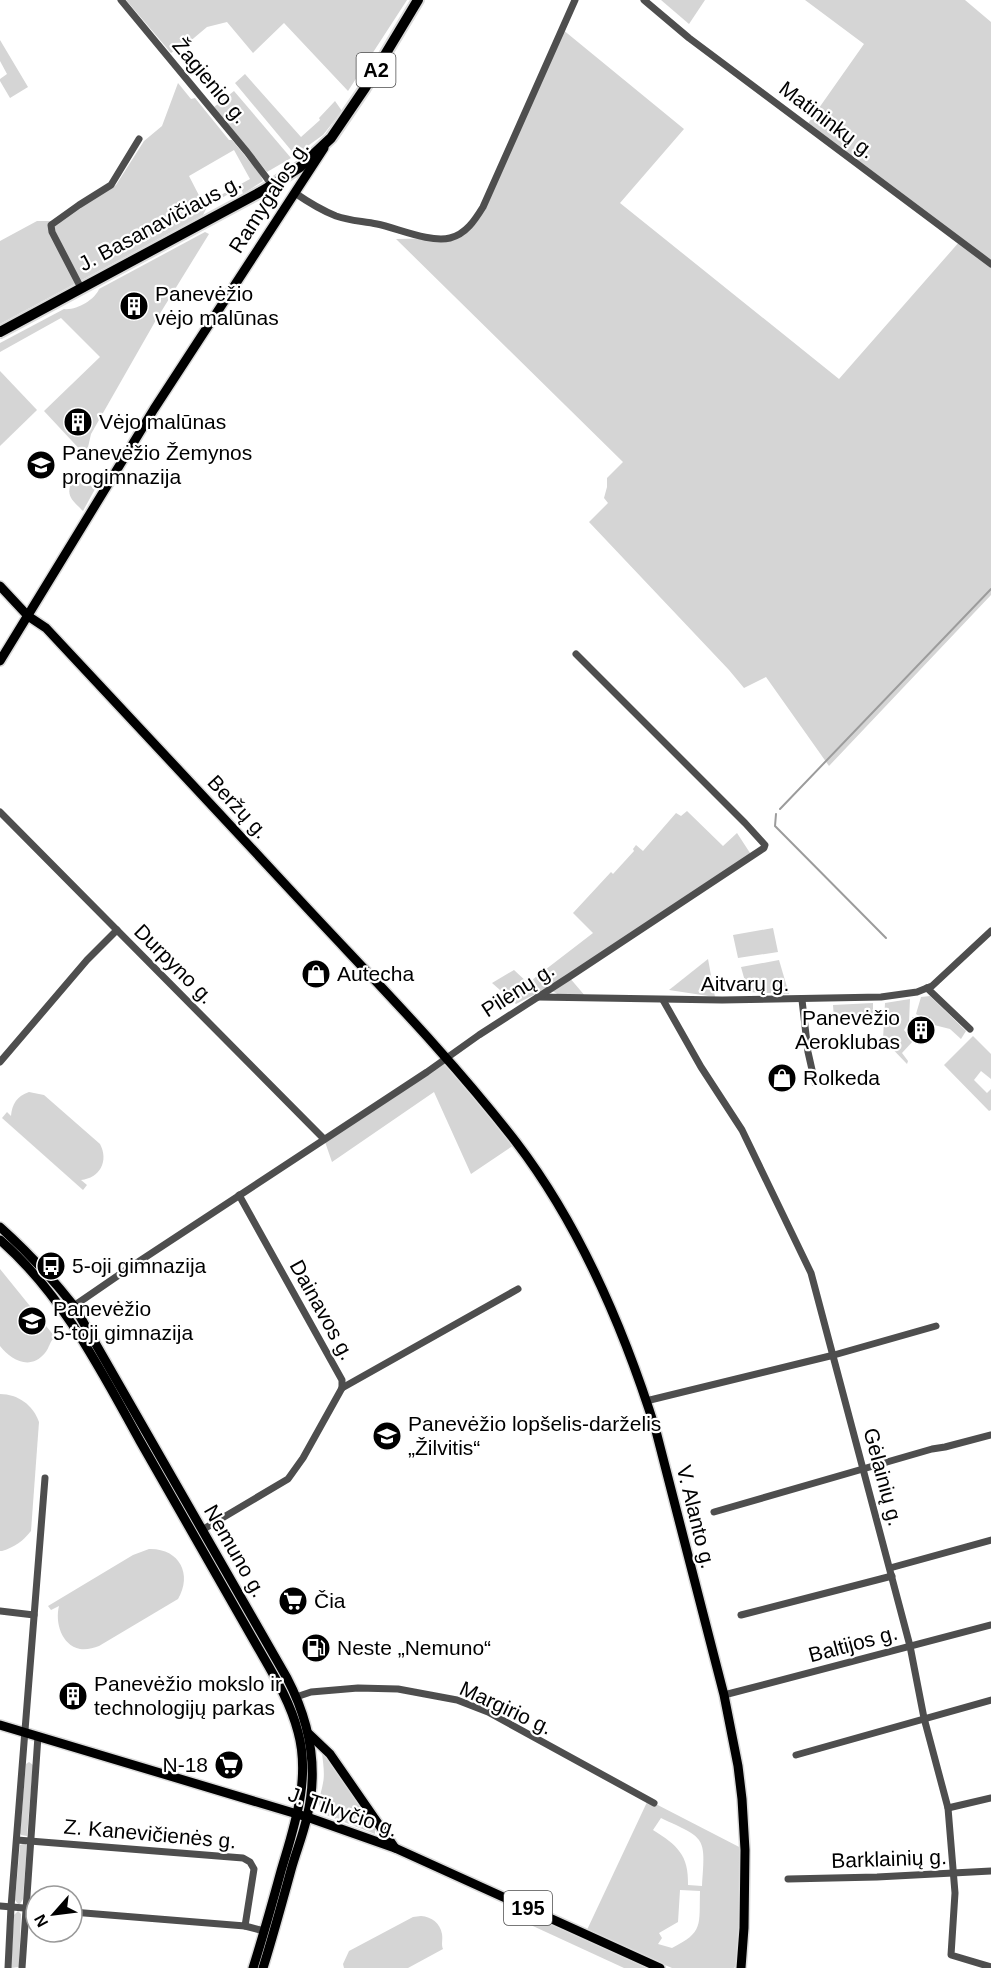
<svg xmlns="http://www.w3.org/2000/svg" width="991" height="1968" font-family="Helvetica,sans-serif">
<rect width="100%" height="100%" fill="#fff"/>
<g fill="#d5d5d5" fill-rule="evenodd">
<polygon points="126,0 407,0 348,91 284,23 253,53 227,22 207,27 188,43 185,43 171,53"/>
<polygon points="661,0 705,0 689,24"/>
<polygon points="805,0 965,0 991,22 991,595 829,766 766,677 744,688 729,670 589,522 608,503 604,498 607,487 607,478 623,462 396,239 449,238 472,224 562,29 684,129 620,203 839,379 960,241 807,125 864,44"/>
<polygon points="0,40 28,87 10,98 0,81 0,79 7,74 0,61"/>
<polygon points="245,74 301,137 320,120 319,118 335,101 342,111 323,135 295,155 235,83"/>
<polygon points="178,83 191,99 195,98 229,140 232,140 260,174 263,181 243,194 241,187 211,204 210,201 250,179 234,150 189,176 206,209 203,215 0,324 0,241 37,221 58,221 116,185 144,141 162,126"/>
<polygon points="234,91 291,158 267,172 214,107"/>
<path d="M205 232 209 234 156 320 91 434 86 456 44 411 100 357 61 318 0 352V343L64 309C75 311 95 300 99 289Z"/>
<polygon points="0,371 37,410 0,446"/>
<path d="M73 475H77L95 489 83 511C67 496 67 495 73 475Z"/>
<polygon points="687,811 723,846 737,833 752,856 569,977 586,997 559,995 547,988 516,1004 492,983 514,970 528,983 593,933 573,913 611,872 613,874 634,851 633,849 636,845 643,851 676,813 681,816"/>
<polygon points="773,928 778,952 738,958 733,935"/>
<polygon points="708,959 715,997 669,990"/>
<polygon points="779,960 789,994 748,992 741,967"/>
<polygon points="930,996 966,1031 961,1039 950,1029 934,1025 916,1014 921,997"/>
<polygon points="910,999 909,1022 904,1030 913,1041 902,1053 908,1061 907,1064 883,1039 885,1003"/>
<polygon points="873,1003 873,1019 834,1018 833,1005"/>
<polygon points="973,1036 991,1054 991,1079 981,1071 974,1080 987,1093 991,1089 991,1110 989,1111 944,1065"/>
<polygon points="446,1057 517,1143 471,1174 434,1092 332,1162 324,1139"/>
<path d="M29 1092 44 1095 100 1144C109 1161 100 1178 81 1180L87 1185 83 1190 2 1118 7 1112 11 1116C12 1104 17 1096 29 1092Z"/>
<path d="M0 1269 55 1337C49 1342 50 1347 45 1353 30 1371 11 1360 0 1346Z"/>
<path d="M0 1394C18 1394 33 1405 39 1422L31 1531C23 1541 15 1547 2 1551H0Z"/>
<path d="M149 1549C179 1548 193 1574 178 1599L99 1646C93 1648 87 1650 80 1649 61 1645 55 1622 59 1606L51 1610 48 1606 133 1555Z"/>
<path d="M322 1753 340 1773 375 1828V1834L326 1815C314 1806 321 1796 323 1783 325 1774 323 1762 322 1753Z"/>
<polygon points="29,1762 33,1765 27,1836 21,1835 20,1833 26,1764"/>
<path d="M648 1800 745 1850 744 1928 736 1966 734 1968H672L586 1932ZM661 1818C705 1839 706 1835 702 1886L688 1885C689 1855 677 1845 653 1830ZM680 1890 700 1891C699 1925 704 1932 672 1948L658 1944 662 1938 659 1933 678 1922Z"/>
<polygon points="25,1843 27,1845 23,1899 20,1904 18,1904 15,1900 20,1845"/>
<polygon points="18,1911 21,1914 19,1967 11,1968 14,1915"/>
<polygon points="526,1912 648,1968 624,1968 522,1921"/>
<path d="M421 1916C432 1917 440 1923 442 1934 443 1940 441 1944 443 1949L408 1968H344L343 1964 349 1951 413 1917Z"/>
</g>
<g fill="none" stroke-linecap="round" stroke-linejoin="round">
<g stroke="#9c9c9c" stroke-width="2">
<polyline points="780,809 991,589"/>
<polyline points="776,814 775,826 886,938"/>
</g>
<g stroke="#dbdbdb" stroke-width="12">
<g id="major">
<path d="M0 586 28 616 46 628C134 722 221 815 308 909 379 985 452 1059 516 1142 581 1227 624 1329 656 1431L724 1695 738 1766 742 1799 745 1850 744 1928 741 1968"/>
<polyline points="0,661 154,409 324,148"/>
<path d="M0 1227C28 1252 51 1277 74 1306L287 1678C310 1722 319 1768 307 1817 303 1835 296 1852 291 1870 282 1903 273 1936 263 1968"/>
<path d="M0 1240C63 1295 100 1369 140 1441 179 1509 218 1578 257 1646 273 1674 290 1701 298 1732 311 1779 294 1827 281 1871 272 1904 263 1936 253 1968"/>
<polyline points="0,1725 307,1817 395,1848 660,1968"/>
<polyline points="309,1734 330,1754 395,1848"/>
</g>
</g>
<g stroke="#dbdbdb" stroke-width="14">
<polyline id="highway" points="0,332 264,190 300,167 331,138 365,88 418,0"/>
</g>
<g stroke="#4e4e4e" stroke-width="7">
<polyline points="121,0 247,152 272,185"/>
<polyline points="644,0 689,38 991,264"/>
<path d="M295 193C308 202 321 210 336 216 350 221 363 221 377 224 397 228 430 243 450 238 466 234 475 220 483 207L575 0"/>
<polyline points="81,288 52,232 51,225 79,205 111,185 139,139"/>
<polyline points="0,812 324,1139"/>
<polyline points="927,988 970,1029"/>
<polyline points="538,997 722,1000 881,997 917,992 932,986 991,931"/>
<polyline points="663,1000 701,1067 742,1130 811,1273 910,1646 924,1718 948,1808 955,1893 951,1955 991,1967"/>
<polyline points="802,1000 808,1052 815,1083"/>
<polyline points="0,1062 87,960 117,930"/>
<polyline points="65,1312 126,1270 427,1072 479,1035 569,977 764,848 765,845 745,823 576,654"/>
<polyline points="342,1388 518,1289"/>
<polyline points="646,1401 834,1355 936,1326"/>
<polyline points="714,1512 932,1449 945,1447 991,1435"/>
<polyline points="202,1530 288,1479 303,1458 342,1388 342,1380 239,1195"/>
<polyline points="890,1568 991,1540"/>
<polyline points="0,1611 34,1615"/>
<polyline points="741,1615 892,1576"/>
<polyline points="724,1695 991,1625"/>
<polyline points="296,1697 311,1692 358,1688 398,1689 457,1700 488,1712 654,1803"/>
<polyline points="796,1755 991,1700"/>
<polyline points="948,1808 991,1798"/>
<polyline points="17,1840 243,1858 250,1862 254,1869 245,1926"/>
<polyline points="788,1879 877,1877 991,1871"/>
<polyline points="0,1906 36,1909"/>
<polyline points="72,1912 245,1926 264,1931"/>
<polyline points="8,1968 11,1907 45,1478"/>
<polyline points="22,1968 38,1736"/>
</g>
<use href="#major" stroke="#000" stroke-width="9"/>
<use href="#highway" stroke="#000" stroke-width="10"/>
</g>
<defs>
<g id="building-disc" transform="scale(1.5)"><circle r="9.5" fill="#000" stroke="#fff"/><path d="M-4-6H4V6H1V3H-1V6H-4ZM-2.5-4.3h1.7v1.8h-1.7ZM.8-4.3h1.7v1.8H.8ZM-2.5-1h1.7V.8h-1.7ZM.8-1h1.7V.8H.8Z" fill="#fff"/></g>
<g id="school-disc" transform="scale(1.5)"><circle r="9.5" fill="#000" stroke="#fff"/><path d="M0-5L7-2L0 1L-7-2ZM-4 1L0 2.5L4 1V4Q0 6-4 4Z" fill="#fff"/></g>
<g id="shop-disc" transform="scale(1.5)"><circle r="9.5" fill="#000" stroke="#fff"/><path d="M-5-2.5h2.3a2.7 3.5 0 0 1 5.4 0H5L5.5 6h-11ZM-1.5-2.5h3a1.5 2.3 0 0 0-3 0Z" fill="#fff"/></g>
<g id="bus-disc" transform="scale(1.5)"><circle r="9.5" fill="#000" stroke="#fff"/><path d="M-5-6H5V4H4V6H2V4H-2V6H-4V4H-5ZM-3.5-4V0h7V-4ZM-3.5 1.2v1.5H-2V1.2ZM2 1.2v1.5H3.5V1.2Z" fill="#fff"/></g>
<g id="supermarket-disc" transform="scale(1.5)"><circle r="9.5" fill="#000" stroke="#fff"/><path d="M-6-5.5h2.5l.6 2H6L4.5 2H-2.5L-4.4-4H-6ZM-1.5 3.2a1.3 1.3 0 1 0 .1 0ZM3 3.2a1.3 1.3 0 1 0 .1 0Z" fill="#fff"/></g>
<g id="fuel-disc" transform="scale(1.5)"><circle r="9.5" fill="#000" stroke="#fff"/><path d="M-5.5-6h7V0h2V4h1.3V-2.5L3-4.5l.8-.8L6-3V5H2.5V1h-1V6h-7ZM-4.2-4.7v3.2H.2V-4.7Z" fill="#fff"/></g>
</defs>
<g fill-rule="evenodd">
<use href="#building-disc" x="134" y="306"/>
<use href="#building-disc" x="78" y="422"/>
<use href="#school-disc" x="41" y="465"/>
<use href="#shop-disc" x="316" y="974"/>
<use href="#building-disc" x="921" y="1030"/>
<use href="#shop-disc" x="782" y="1078"/>
<use href="#bus-disc" x="51" y="1266"/>
<use href="#school-disc" x="32" y="1321"/>
<use href="#school-disc" x="387" y="1436"/>
<use href="#supermarket-disc" x="293" y="1601"/>
<use href="#fuel-disc" x="316" y="1648"/>
<use href="#building-disc" x="73" y="1696"/>
<use href="#supermarket-disc" x="229" y="1765"/>
</g>
<g text-anchor="middle" stroke-width="4.5" stroke-linejoin="round" paint-order="stroke">
<g fill="#fff" stroke="#4c4c4c" stroke-width="1.5">
<rect x="356.5" y="53" width="39" height="34" rx="4.5"/>
<rect x="504" y="1891" width="48" height="34" rx="4.5"/>
</g>
<g font-size="20" font-weight="bold" fill="#000">
<text x="376" y="77">A2</text>
<text x="528" y="1915">195</text>
</g>
<g font-size="21" fill="#000" stroke="#fff">
<text transform="translate(210 81) rotate(50)" y="7">Žagienio g.</text>
<text transform="translate(827 120) rotate(37)" y="7">Matininkų g.</text>
<text transform="translate(269 197) rotate(-57)" y="7">Ramygalos g.</text>
<text transform="translate(160 223) rotate(-28)" y="7">J. Basanavičiaus g.</text>
<text transform="translate(238 807) rotate(47)" y="7">Beržų g.</text>
<text transform="translate(174 964) rotate(45)" y="7">Durpyno g.</text>
<text x="745" y="991">Aitvarų g.</text>
<text transform="translate(518 990) rotate(-33)" y="7">Pilėnų g.</text>
<text transform="translate(322 1310) rotate(61)" y="7">Dainavos g.</text>
<text transform="translate(883 1477) rotate(75)" y="7">Gėlainių g.</text>
<text transform="translate(696 1517) rotate(76)" y="7">V. Alanto g.</text>
<text transform="translate(235 1551) rotate(60)" y="7">Nemuno g.</text>
<text transform="translate(853 1644) rotate(-15)" y="7">Baltijos g.</text>
<text transform="translate(506 1708) rotate(25)" y="7">Margirio g.</text>
<text transform="translate(343 1812) rotate(19)" y="7">J. Tilvyčio g.</text>
<text transform="translate(150 1834) rotate(5)" y="7">Z. Kanevičienės g.</text>
<text transform="translate(889 1859) rotate(-2)" y="7">Barklainių g.</text>
</g>
<g font-size="21" fill="#000" stroke="#fff" text-anchor="start">
<text x="155" y="301">Panevėžio<tspan x="155" dy="24">vėjo malūnas</tspan></text>
<text x="99" y="429">Vėjo malūnas</text>
<text x="62" y="460">Panevėžio Žemynos<tspan x="62" dy="24">progimnazija</tspan></text>
<text x="337" y="981">Autecha</text>
<text x="900" y="1025" text-anchor="end">Panevėžio<tspan x="900" dy="24">Aeroklubas</tspan></text>
<text x="803" y="1085">Rolkeda</text>
<text x="72" y="1273">5-oji gimnazija</text>
<text x="53" y="1316">Panevėžio<tspan x="53" dy="24">5-toji gimnazija</tspan></text>
<text x="408" y="1431">Panevėžio lopšelis-darželis<tspan x="408" dy="24">„Žilvitis“</tspan></text>
<text x="314" y="1608">Čia</text>
<text x="337" y="1655">Neste „Nemuno“</text>
<text x="94" y="1691">Panevėžio mokslo ir<tspan x="94" dy="24">technologijų parkas</tspan></text>
<text x="208" y="1772" text-anchor="end">N-18</text>
</g>
</g>
<g transform="translate(54 1914) rotate(242)"><circle r="28" fill="#ffffff" stroke="#999999" stroke-width="1.5"/>
<path d="M0-4.5L10 22L0 15L-10 22Z" fill="#000000"/>
<text y="-9" font-size="16" font-weight="bold" text-anchor="middle" fill="#000000">N</text>
</g>
</svg>
